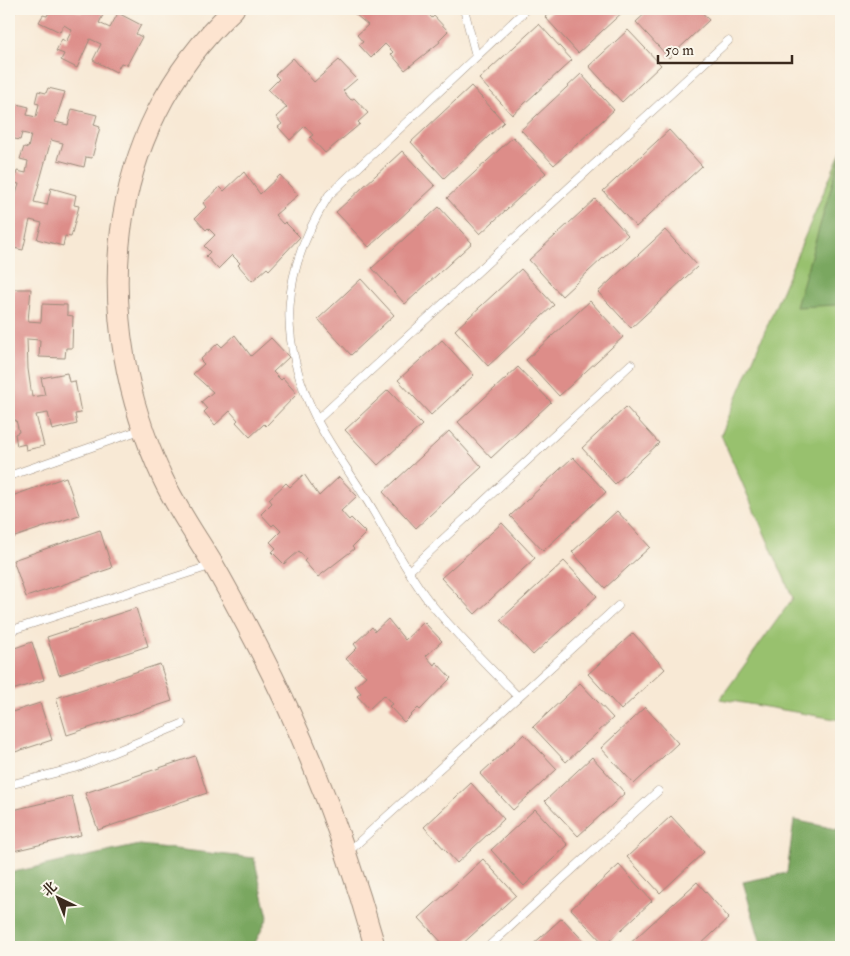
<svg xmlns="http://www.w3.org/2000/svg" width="850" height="956" font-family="'IM FELL Double Pica','Noto Serif SC',serif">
<rect width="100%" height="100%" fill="#fbf7ec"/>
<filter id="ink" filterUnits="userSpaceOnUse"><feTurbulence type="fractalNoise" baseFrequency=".02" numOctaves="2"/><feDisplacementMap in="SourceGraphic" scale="10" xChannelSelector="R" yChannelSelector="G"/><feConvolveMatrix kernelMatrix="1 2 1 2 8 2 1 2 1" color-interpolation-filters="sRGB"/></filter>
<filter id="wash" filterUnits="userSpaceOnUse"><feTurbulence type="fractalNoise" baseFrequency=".0096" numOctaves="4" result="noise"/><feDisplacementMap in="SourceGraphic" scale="20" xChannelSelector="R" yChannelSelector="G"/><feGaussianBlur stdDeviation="1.12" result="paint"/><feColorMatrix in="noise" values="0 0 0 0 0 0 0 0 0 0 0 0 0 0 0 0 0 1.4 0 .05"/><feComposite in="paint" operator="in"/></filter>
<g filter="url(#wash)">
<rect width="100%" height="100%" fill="#f8e9d5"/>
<polygon fill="#98c16e" stroke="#6a7646" points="841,151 841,720 720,699 793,598 721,435"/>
<g fill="#7aa761" stroke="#5a6840">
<polygon points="841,154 841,299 837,305 796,307"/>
<polygon points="794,820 841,830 841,947 762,947 743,882 787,873"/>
<polygon points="140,845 254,858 268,917 253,947 9,947 9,873"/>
</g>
<g id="blocks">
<g fill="#dd8d89">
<polygon points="51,9 72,9 81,13 83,9 106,9 99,23 110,28 118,13 141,25 136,34 142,37 127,65 121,63 116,72 93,60 101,44 90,39 77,68 61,60 64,54 56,51 62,39 66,42 72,30 64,25 60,32 39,22 43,15 47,16"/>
<polygon points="349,9 424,9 432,18 434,16 448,31 439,40 440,42 405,70 391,54 393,52 385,44 371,58 359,45 363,42 357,35 368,25"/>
<polygon points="554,9 626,9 578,53 545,17"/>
<polygon points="650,9 699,9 709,20 669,58 636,22"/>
<polygon points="539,24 572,60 512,115 479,79"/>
<polygon points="628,30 661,65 622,102 589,66"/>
<polygon points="293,58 314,82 339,60 357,79 343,91 351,100 354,98 368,113 358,122 360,124 325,153 310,137 313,135 305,126 290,140 278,127 282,124 276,117 287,107 268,90 279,79 275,75"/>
<polygon points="581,74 614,110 554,165 521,130"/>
<polygon points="471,86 504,122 444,178 411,142"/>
<polygon points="48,88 65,92 55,122 68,125 72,109 97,115 94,125 100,127 92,158 86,157 84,167 58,160 63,143 51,140 34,202 47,205 51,188 76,195 74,205 79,206 71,237 65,236 63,246 37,239 42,223 30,220 23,250 9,247 9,195 15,197 19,184 14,183 17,171 26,173 28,161 20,159 24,147 28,148 31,135 22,133 20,140 9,138 9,102 29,107 27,115 36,117 39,104 35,103 38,91 46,93"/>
<polygon points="669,130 702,166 636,227 603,191"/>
<polygon points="513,137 546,173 480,234 447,198"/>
<polygon points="402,151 435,186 369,247 336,212"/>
<polygon points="244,172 260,194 280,175 298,195 275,215 283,224 285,222 300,237 269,270 267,268 252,281 238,265 240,263 232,255 218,269 206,256 210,252 204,246 215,235 208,228 206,230 195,218 206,207 203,203 220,187 224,191"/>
<polygon points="595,199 628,235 562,296 529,260"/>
<polygon points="439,207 472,243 405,304 372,268"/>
<polygon points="665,230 698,266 631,328 598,292"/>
<polygon points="521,269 554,305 488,366 455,330"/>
<polygon points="361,279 394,315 351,355 318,319"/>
<polygon points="13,289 31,289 28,321 41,322 42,304 67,305 67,315 73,316 72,348 66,348 65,358 39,357 40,340 27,339 28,369 32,397 45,395 41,378 67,373 69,382 75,381 81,413 75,414 77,424 52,430 48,413 36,415 44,446 26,450 25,444 17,446 15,434 19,432 16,420 9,421 9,402 13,402 9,389 9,376 11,375 9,365 9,294 13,295"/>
<polygon points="590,301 623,337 559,396 526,360"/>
<polygon points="235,335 251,356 271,338 289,357 273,372 281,380 283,378 297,394 266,426 264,424 250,437 236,422 238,420 230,411 215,425 204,412 207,409 201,402 213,392 193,374 204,364 200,360 218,343 222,347"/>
<polygon points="442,340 474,375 431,415 398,380"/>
<polygon points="518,367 551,402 491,458 458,422"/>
<polygon points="388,390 422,425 378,465 345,430"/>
<polygon points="626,407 659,443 615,484 582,448"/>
<polygon points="449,431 482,467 416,528 383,492"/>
<polygon points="573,457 606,492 543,551 510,516"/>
<polygon points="304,474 319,496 339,477 357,496 341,511 349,520 351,518 366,533 352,547 354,549 318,577 304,561 306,559 299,551 284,564 272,552 276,548 270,542 281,531 274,524 272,526 261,514 272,503 269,499 286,483 290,487"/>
<polygon points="66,477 79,515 9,539 9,497"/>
<polygon points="617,511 650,547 605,588 572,552"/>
<polygon points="502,523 535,558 475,614 441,578"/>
<polygon points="100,530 112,568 26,597 13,560"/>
<polygon points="564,561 597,596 533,655 500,620"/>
<polygon points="136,608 148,646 59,675 47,637"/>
<polygon points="388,619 405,640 424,622 442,641 426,656 434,665 436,662 451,678 420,710 418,708 404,722 389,706 392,704 384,695 369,709 357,696 361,693 355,686 366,676 346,659 357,648 354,644 372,627 375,631"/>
<polygon points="633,633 665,669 621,710 588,674"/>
<polygon points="32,642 44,680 9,691 9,650"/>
<polygon points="160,664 172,701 67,735 56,698"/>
<polygon points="580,683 613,718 566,762 533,727"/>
<polygon points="40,703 52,740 9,754 9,713"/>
<polygon points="645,707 678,743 634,784 601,748"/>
<polygon points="524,734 557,769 513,810 480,774"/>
<polygon points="195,756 207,793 98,830 85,793"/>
<polygon points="592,757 625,793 578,836 545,801"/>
<polygon points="471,783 504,819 457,863 424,827"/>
<polygon points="72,796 81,835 9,852 9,811"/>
<polygon points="535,809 568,845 524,886 491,850"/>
<polygon points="671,816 704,852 660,893 627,857"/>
<polygon points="483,859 516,895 459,947 446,947 419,918"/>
<polygon points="619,865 652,901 605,945 571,909"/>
<polygon points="697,882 729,918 698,947 626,947"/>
<polygon points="562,918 589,947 530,947"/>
</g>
</g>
</g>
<g filter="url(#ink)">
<use href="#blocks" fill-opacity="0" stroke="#9a8a7a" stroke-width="1"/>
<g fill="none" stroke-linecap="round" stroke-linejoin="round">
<g stroke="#9a8a7a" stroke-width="9">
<g id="lane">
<polyline points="464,9 476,56"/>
<polyline points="9,15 12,9"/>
<polyline points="317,420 728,41"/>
<polyline points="9,476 143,429"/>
<polyline points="410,570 631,364"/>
<polyline points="9,631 213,565"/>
<path d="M518 697C488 665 455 634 428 600 405 570 385 529 365 497 349 471 330 446 317 420 276 338 281 271 329 195L527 9"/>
<polyline points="9,785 78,767 182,724"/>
<polyline points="348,852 618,606"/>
<polyline points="488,947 658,791"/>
</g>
</g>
<g stroke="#9a8a7a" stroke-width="22">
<path id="secondary" d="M234 9C101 134 89 320 163 479 177 509 196 536 213 564 228 590 243 618 257 645 307 741 346 843 375 947"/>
</g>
<use href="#lane" stroke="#fff" stroke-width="8"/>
<use href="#secondary" stroke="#fde4d0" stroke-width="20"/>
</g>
</g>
<rect width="850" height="956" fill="none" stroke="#fbf7ec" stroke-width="30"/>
<g transform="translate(58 898) rotate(317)" stroke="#fbf7ec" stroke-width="4" paint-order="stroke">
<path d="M0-4L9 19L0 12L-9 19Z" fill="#3b2a1e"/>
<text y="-8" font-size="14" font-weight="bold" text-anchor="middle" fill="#3b2a1e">北</text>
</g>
<path d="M658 55v8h134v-8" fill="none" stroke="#3b2a1e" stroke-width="2.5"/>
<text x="665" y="55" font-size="15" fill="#3b2a1e" stroke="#fbf7ec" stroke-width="4" paint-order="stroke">50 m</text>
</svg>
